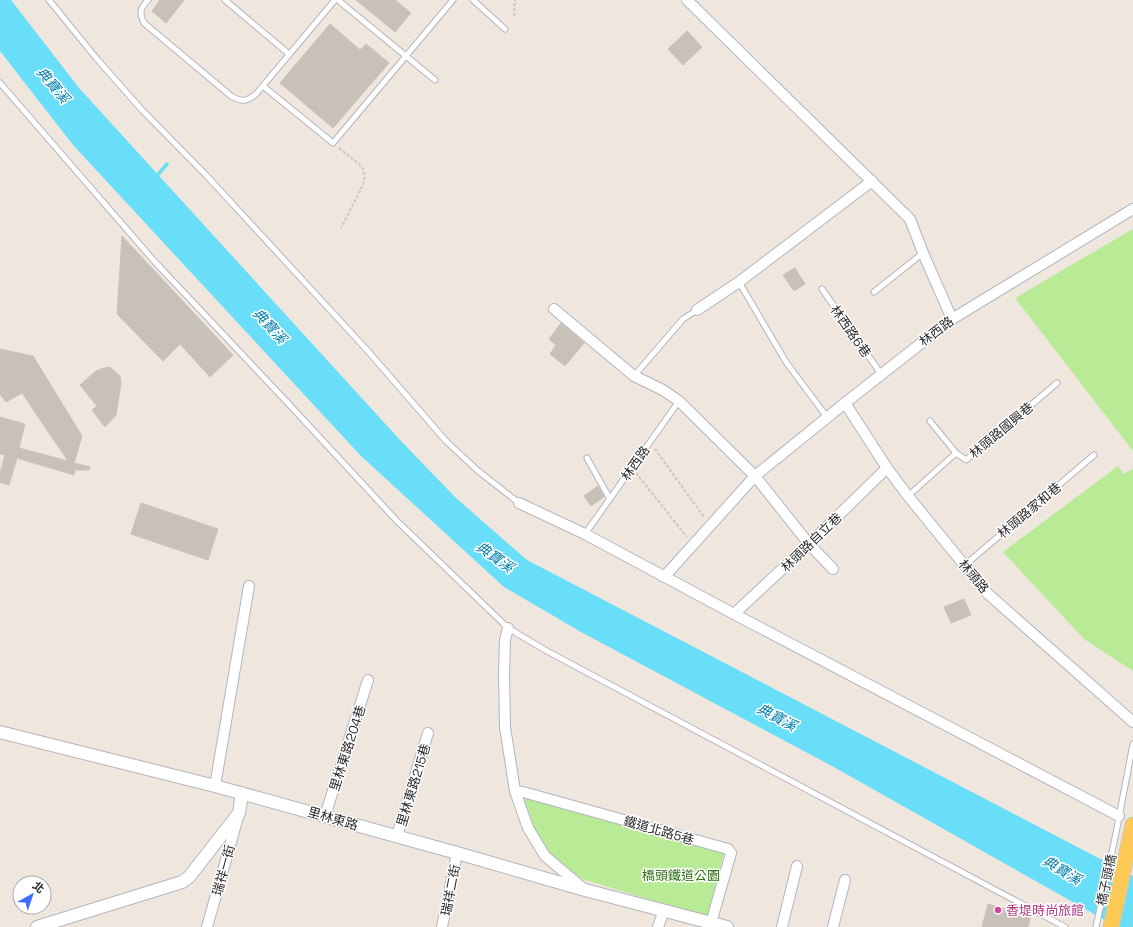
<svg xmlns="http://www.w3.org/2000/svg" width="1133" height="927" font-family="'Space Grotesk','Noto Sans TC',sans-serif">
<rect width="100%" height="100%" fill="#efe6de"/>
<g fill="#b9ea96">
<polygon points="1133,229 1133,451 1015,298"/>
<polygon points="1118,466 1123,474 1133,469 1133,671 1084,639 1003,552"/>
<polygon points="523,796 724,853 707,917 582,879 548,852 535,830"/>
</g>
<polygon fill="#69def9" points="0,0 11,0 79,88 400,440 456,498 527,560 1133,876 1133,927 1117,927 832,766 581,632 504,587 361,456 73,145 0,51"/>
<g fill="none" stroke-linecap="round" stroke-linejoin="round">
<polyline stroke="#69def9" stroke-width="3.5" points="155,178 167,164"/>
</g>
<g fill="#c7c1b9" stroke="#cbc2b7">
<polygon points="160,0 184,0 166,23 152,11"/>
<polygon points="356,0 395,0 411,13 395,32"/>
<polygon points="330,24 360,50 366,44 389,63 333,128 280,83"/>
<polygon points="687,31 702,47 683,65 668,49"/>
<polygon points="122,236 233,355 210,377 180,344 163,361 117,314"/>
<polygon points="795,268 805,284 794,291 783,275"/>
<polygon points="561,323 584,343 565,366 550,354 556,345 549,339"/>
<polygon points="0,349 33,356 82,436 74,463 90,467 89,470 75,470 74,475 17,458 9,485 0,482 0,473 5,455 0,454 0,417 25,424 19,448 68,461 22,393 6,402 0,394"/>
<polygon points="110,367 120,376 121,383 116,415 105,427 92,410 97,406 80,385 96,371 104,368"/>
<polygon points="598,486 604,497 591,506 584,496"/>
<polygon points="141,503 218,529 208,560 131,534"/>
<polygon points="964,599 971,615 951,623 944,607"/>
<polygon points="988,904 1031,916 1028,927 982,927"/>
</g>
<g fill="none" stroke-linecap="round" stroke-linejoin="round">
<g stroke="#b2b6c1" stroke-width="7">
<g id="service">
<polyline points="49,0 97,59 142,110 205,174 367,350 446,441 477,470 519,503"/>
<path d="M148 0C140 9 139 12 144 23L231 96C242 102 246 102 256 94L335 0"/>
<polyline points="225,0 289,54"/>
<polyline points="338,0 435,80"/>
<polyline points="473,0 505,29"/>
<polyline points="0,83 155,262 286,401 397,521 508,628 545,650 1065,927"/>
<polyline points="263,86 333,143 453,0"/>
<polyline points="739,282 786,362 827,417"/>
<polyline points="822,289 881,374"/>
<polyline points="874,292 923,253"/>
<polyline points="634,376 683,319 697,310"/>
<polyline points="930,421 956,453"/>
<polyline points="587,458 610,499"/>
<polyline points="908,496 956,453 966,460 1057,383"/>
<polyline points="585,534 679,401"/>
<polyline points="965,565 1094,455"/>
<polyline points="1096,927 1116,833 1133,744"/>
</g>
</g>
<g stroke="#b2b6c1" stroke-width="12">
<g id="minor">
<polyline points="687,0 910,219 923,253 952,319"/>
<polyline points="554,309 634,376 663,390 679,401 755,476 809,544 833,569"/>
<polyline points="697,310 739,282 872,181"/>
<polyline points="845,403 887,468 908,496 987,593 1133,722"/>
<polyline points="519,503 585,534 734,614 1119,816"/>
<polyline points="664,577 755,476 845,403 952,319 1133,209"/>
<polyline points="734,614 809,544 887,468"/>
<polyline points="508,628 505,640 504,674 505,727 515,791 528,828 545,856 584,889"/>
<polyline points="215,786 249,586"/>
<polyline points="515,791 523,792 728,849 731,853 711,923"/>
<polyline points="325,816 368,680"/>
<polyline points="397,836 428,733"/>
<polyline points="207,927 238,817"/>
<polyline points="442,927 457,853"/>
<polyline points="658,927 664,910"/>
<polyline points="782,927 797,866"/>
<polyline points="833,927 845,880"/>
</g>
</g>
<g stroke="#b2b6c1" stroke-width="14">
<g id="tertiary">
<polyline points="0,732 215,786 457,853 585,890 727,927"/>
<polyline points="37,927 182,882 189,877 239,813 242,793"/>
</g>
</g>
<g stroke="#c8c8c8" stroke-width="17">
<polyline id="primary" points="1111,927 1133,825"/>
</g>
<g stroke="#c8c8c8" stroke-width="2" stroke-dasharray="3 2" stroke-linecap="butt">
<polyline points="514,16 515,0"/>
<polyline points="339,148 359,164 363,169 365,176 363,185 341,228"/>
<polyline points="655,449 704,517"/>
<polyline points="636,473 687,537"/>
</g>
<use href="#service" stroke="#fff" stroke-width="5"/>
<use href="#minor" stroke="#fff" stroke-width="10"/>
<use href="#tertiary" stroke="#fff" stroke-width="12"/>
<use href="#primary" stroke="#fdc955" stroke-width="15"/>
</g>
<circle fill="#d1479c" stroke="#fff" stroke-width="1.5" cx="998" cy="910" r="4"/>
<g text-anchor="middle" stroke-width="3" stroke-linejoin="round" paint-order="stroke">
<g font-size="13" fill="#2c2c2c" stroke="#fff">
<text transform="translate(851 331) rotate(55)" y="5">林西路6巷</text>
<text transform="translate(936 331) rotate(-37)" y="5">林西路</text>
<text transform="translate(1001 430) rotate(-40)" y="5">林頭路國興巷</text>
<text transform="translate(635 463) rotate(-55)" y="5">林西路</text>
<text transform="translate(1029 510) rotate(-40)" y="5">林頭路家和巷</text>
<text transform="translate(811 542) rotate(-44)" y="5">林頭路自立巷</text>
<text transform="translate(974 576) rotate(50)" y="5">林頭路</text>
<text transform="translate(347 748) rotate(-72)" y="5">里林東路204巷</text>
<text transform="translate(413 785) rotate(-73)" y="5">里林東路215巷</text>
<text transform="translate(333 818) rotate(16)" y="5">里林東路</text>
<text transform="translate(659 830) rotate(16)" y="5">鐵道北路5巷</text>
<text transform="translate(223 870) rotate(-75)" y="5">瑞祥一街</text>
<text transform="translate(1106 880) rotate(-78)" y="5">橋子頭橋</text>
<text transform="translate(450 890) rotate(-79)" y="5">瑞祥二街</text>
</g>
<g font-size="13" fill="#2f7214" stroke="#fff">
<text x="681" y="880">橋頭鐵道公園</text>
</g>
<g font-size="13" fill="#b23c85" stroke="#fff" text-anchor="start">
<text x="1006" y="915">香堤時尚旅館</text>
</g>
<g font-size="14" font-style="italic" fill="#027eab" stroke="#fff">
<text transform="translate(53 85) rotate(50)" y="5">典寶溪</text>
<text transform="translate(270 326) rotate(47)" y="5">典寶溪</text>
<text transform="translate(495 557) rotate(35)" y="5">典寶溪</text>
<text transform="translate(777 717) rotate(28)" y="5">典寶溪</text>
<text transform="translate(1062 870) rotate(31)" y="5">典寶溪</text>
</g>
</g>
<g transform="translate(32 895) rotate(40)"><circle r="19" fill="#ffffff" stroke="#ababab"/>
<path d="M0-3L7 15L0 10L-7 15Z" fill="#3b6eff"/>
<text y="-6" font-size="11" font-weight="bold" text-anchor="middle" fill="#2c2c2c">北</text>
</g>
</svg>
